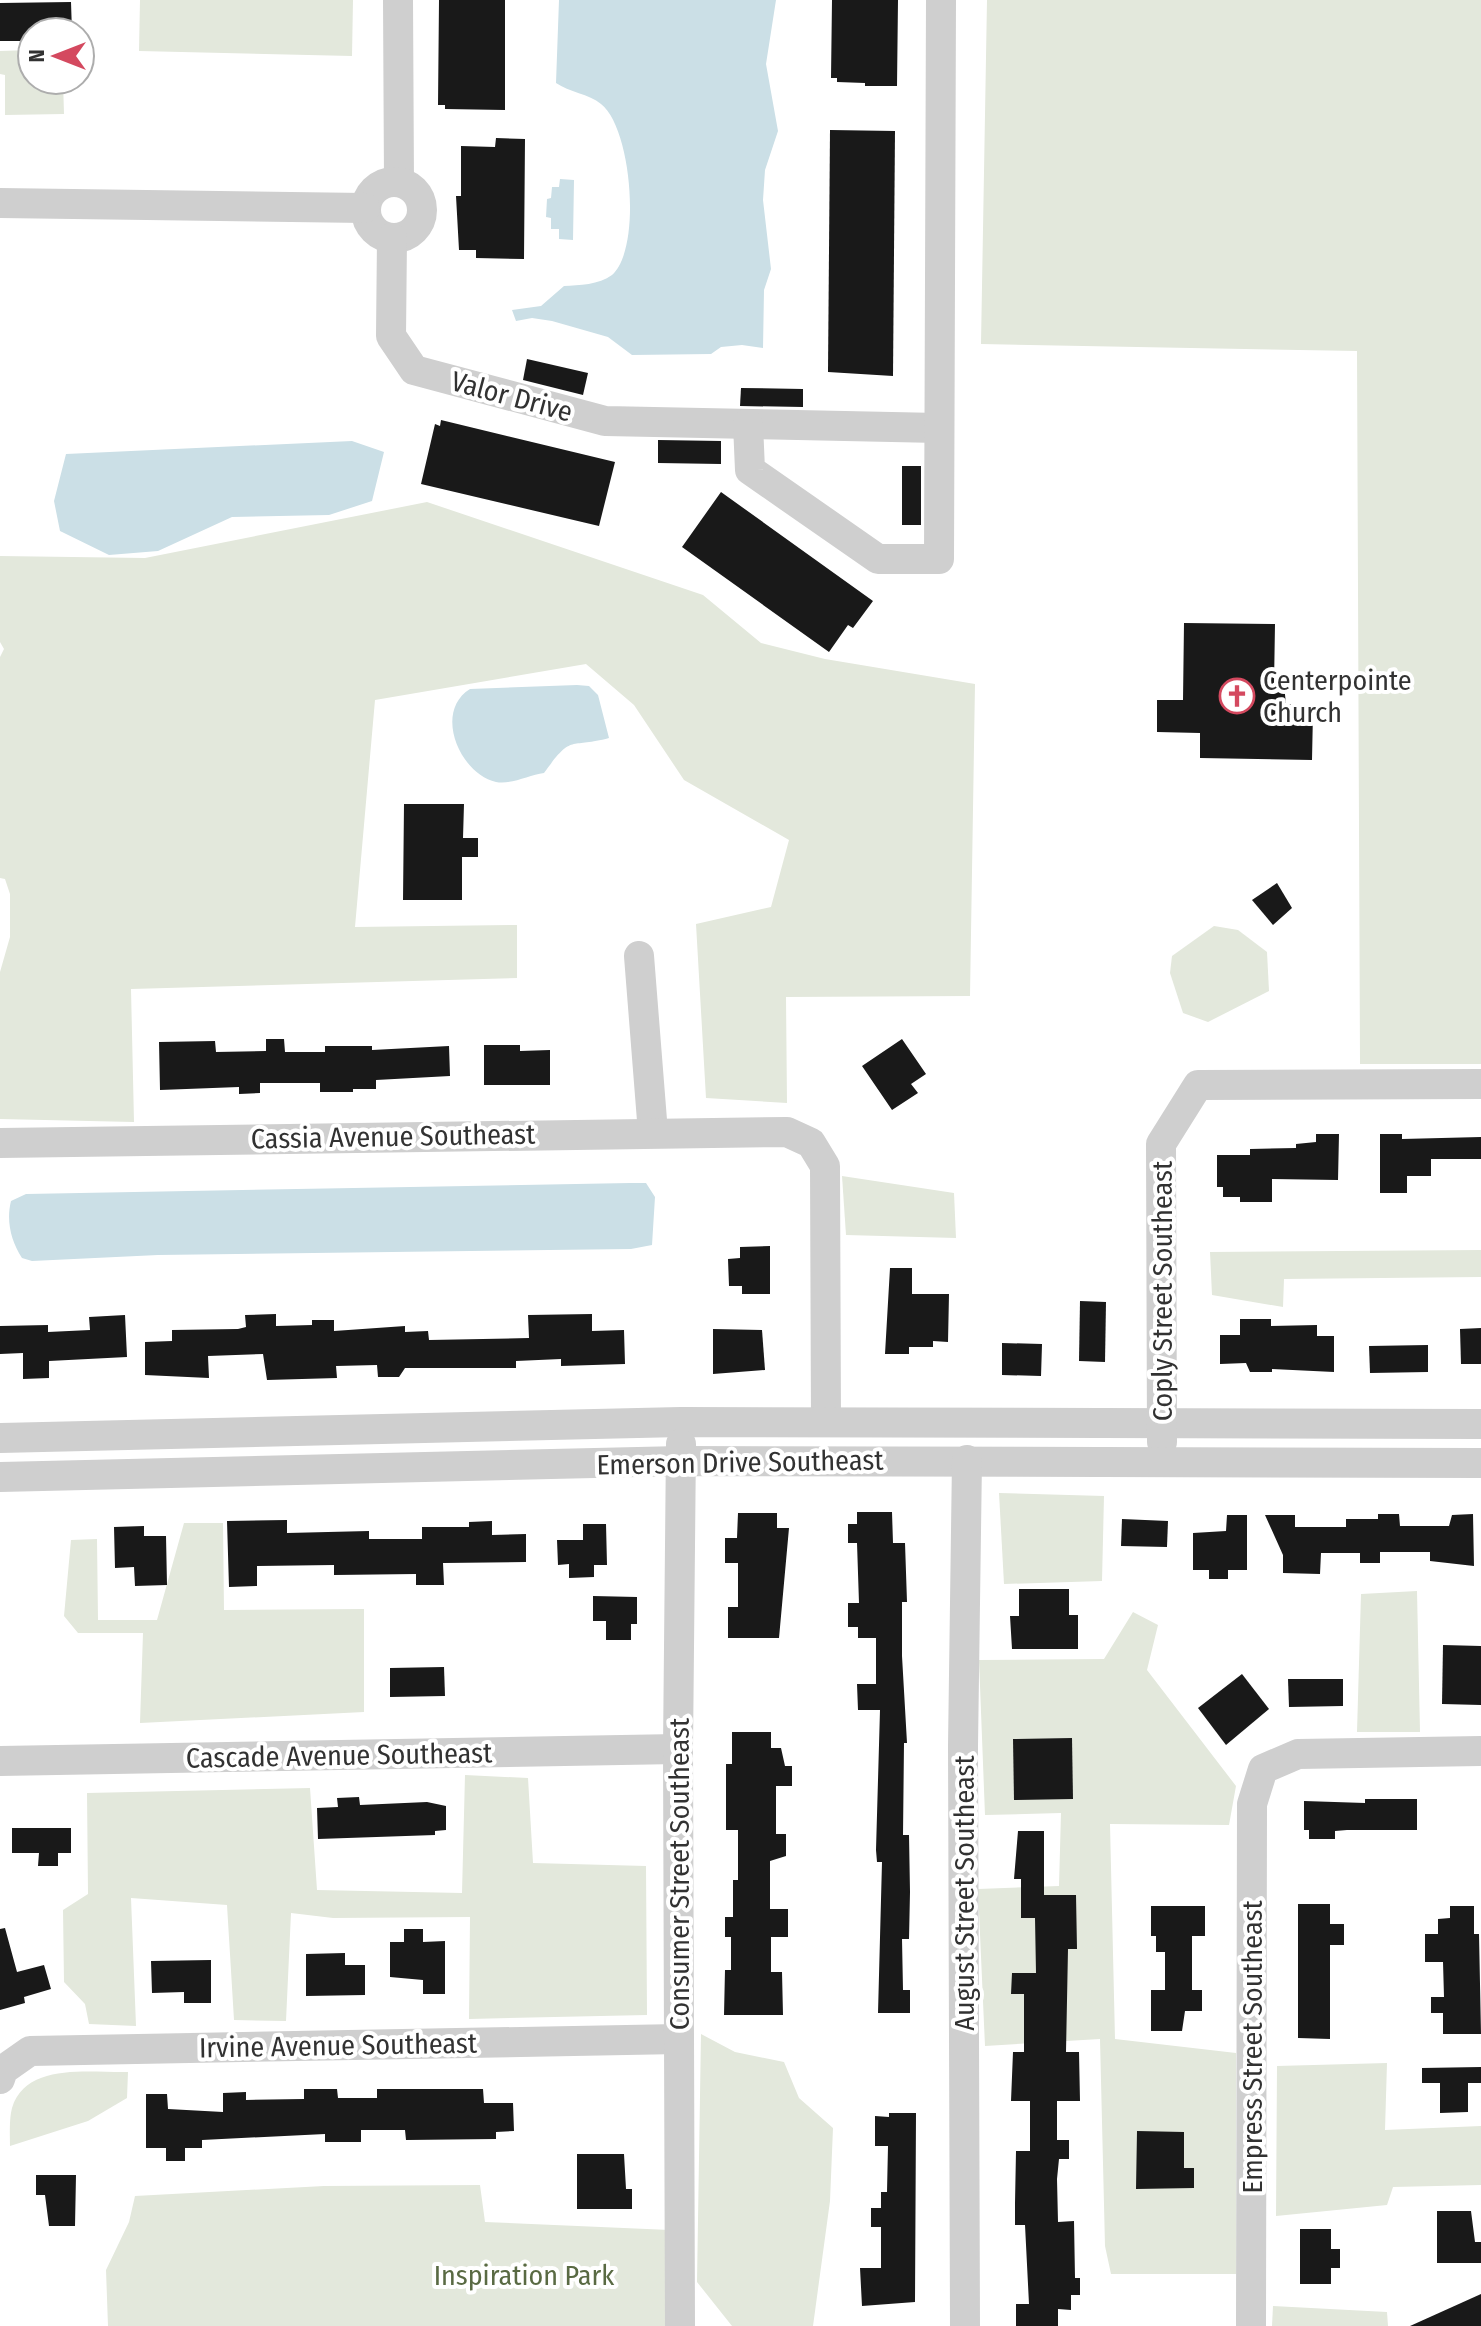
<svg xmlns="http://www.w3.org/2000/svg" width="1481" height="2326" font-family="'Fira Sans Condensed',sans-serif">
<rect width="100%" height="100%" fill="#fff"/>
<g fill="#e3e8dc">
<polygon points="140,0 353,0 352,56 139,51"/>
<polygon points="987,0 1481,0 1481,1064 1360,1064 1357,351 981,344"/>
<polygon points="32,50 32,80 63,80 64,114 5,115 5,75 0,74 0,51"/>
<polygon points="427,502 703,595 761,643 825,659 975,684 970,996 786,997 787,1103 706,1098 696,924 771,907 789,840 684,780 634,705 586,664 375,700 355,927 517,925 517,978 131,989 134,1122 0,1119 0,972 10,937 10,894 5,879 0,878 0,657 4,649 0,642 0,556 145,558"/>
<polygon points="1214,926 1238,930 1267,952 1269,991 1208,1022 1183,1013 1170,973 1172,956"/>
<polygon points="842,1176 954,1193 956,1238 846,1235"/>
<polygon points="1481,1250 1481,1277 1284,1279 1283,1307 1212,1295 1210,1252"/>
<polygon points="999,1493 1104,1496 1102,1581 1004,1584"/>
<polygon points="184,1523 223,1523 224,1610 364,1609 364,1712 140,1723 143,1633 78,1633 64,1616 71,1540 97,1539 98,1620 157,1620"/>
<polygon points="1417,1591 1420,1732 1357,1732 1361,1594"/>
<polygon points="1133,1612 1158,1625 1147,1670 1236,1786 1229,1825 1110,1824 1115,2039 1236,2053 1236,2274 1111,2274 1105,2246 1100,2039 985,2046 978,1889 1059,1886 1061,1813 985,1815 979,1660 1104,1659"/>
<polygon points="465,1775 528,1778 533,1863 646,1866 647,2015 469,2019 470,1917 333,1918 291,1913 286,2021 234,2020 227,1905 131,1898 136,2026 89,2024 85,2004 64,1982 63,1910 88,1894 87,1793 310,1788 317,1890 462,1893"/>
<polygon points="701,2034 735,2052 784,2062 799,2098 833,2128 830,2201 813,2326 732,2326 697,2282"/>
<polygon points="1387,2063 1385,2130 1481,2126 1481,2185 1393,2187 1387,2205 1276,2216 1277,2066"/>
<path d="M128 2072 127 2098 88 2121 10 2146C10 2134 9 2120 12 2108 26 2062 89 2073 128 2072Z"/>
<polygon points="480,2185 485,2222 670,2230 669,2326 108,2326 106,2270 129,2222 135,2196 324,2186"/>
<polygon points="1273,2306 1387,2312 1388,2326 1272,2326"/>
</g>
<g fill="#cbdfe6">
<path d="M559 0H776L766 64 778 131 765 170 763 200 771 269 764 290 763 348 742 345 721 347 711 354 632 355 608 337 552 321 532 318 516 321 512 310 541 306 564 286C579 285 599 285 612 275 642 249 632 128 601 104 589 94 569 92 556 83Z"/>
<polygon points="560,179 574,180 573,240 559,239 559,229 551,229 551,218 546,217 547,199 551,198 552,187 559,187"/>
<polygon points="352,441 384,452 372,501 329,515 232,517 158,551 109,555 60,531 54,501 66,454"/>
<path d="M577 685 589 686 598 695 609 738C568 749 573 733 544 773 529 775 511 785 496 782 460 774 433 712 470 689Z"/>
<path d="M630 1183H646L655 1197 652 1245 631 1249 158 1255 32 1261 22 1258C11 1241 6 1221 11 1201L26 1194Z"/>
</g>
<g fill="#191919">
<polygon points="439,0 505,0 505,110 445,109 445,105 438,105"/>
<polygon points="832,0 898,0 897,86 865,86 865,83 837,82 837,78 831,78"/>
<polygon points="71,2 72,32 32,32 32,41 0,41 0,3"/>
<polygon points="830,130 895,131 893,376 828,372"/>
<polygon points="496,138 525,139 524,259 476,258 476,250 459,250 456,196 461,196 461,146 495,147"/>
<polygon points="527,359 588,373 583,395 523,380"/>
<polygon points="741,388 803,389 803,407 740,406"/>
<polygon points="441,420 615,462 599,526 421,484 435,424 440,426"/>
<polygon points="658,440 721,441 721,464 658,463"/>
<rect x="902" y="466" width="19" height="59"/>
<polygon points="721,492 873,601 853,628 848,625 829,652 682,547"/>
<polygon points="1184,623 1275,624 1274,685 1284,685 1286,704 1302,704 1302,712 1313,712 1312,760 1200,758 1200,733 1157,732 1157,700 1183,700"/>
<polygon points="404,804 464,804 463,838 478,838 478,857 462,857 462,900 403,900"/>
<polygon points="1277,883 1292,908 1273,925 1252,900"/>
<polygon points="266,1039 284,1039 285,1052 325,1052 325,1046 372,1046 372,1050 449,1046 450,1076 376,1080 376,1089 353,1089 353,1092 320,1092 320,1083 260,1083 260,1093 239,1094 239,1087 160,1090 159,1042 215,1041 216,1052 266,1051"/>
<polygon points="902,1039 926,1074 911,1084 918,1093 892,1110 862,1066"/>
<polygon points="484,1045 520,1045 520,1051 550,1050 550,1085 484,1085"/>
<polygon points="1316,1134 1339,1134 1338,1180 1272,1179 1272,1202 1240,1202 1240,1197 1223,1197 1223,1187 1217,1187 1217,1155 1250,1155 1250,1149 1296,1148 1296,1144 1316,1142"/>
<polygon points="1380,1134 1402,1134 1402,1139 1481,1137 1481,1159 1431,1159 1431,1176 1407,1176 1407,1193 1380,1193"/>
<polygon points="770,1246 770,1294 742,1294 742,1286 729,1286 728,1259 740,1258 740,1247"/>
<polygon points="890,1268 912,1268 912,1294 949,1294 948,1342 933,1341 933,1347 909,1347 909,1354 885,1354"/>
<polygon points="1080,1301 1106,1302 1105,1362 1079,1361"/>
<polygon points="276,1314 276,1326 312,1325 312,1320 334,1320 334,1331 405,1326 405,1332 428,1331 429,1340 529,1338 528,1315 592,1314 592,1331 624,1330 625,1364 561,1366 561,1359 516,1361 516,1368 405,1368 399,1377 378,1377 377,1365 336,1366 337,1378 267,1380 263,1354 208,1356 209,1378 145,1375 145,1342 172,1341 172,1330 238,1329 246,1327 245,1315"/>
<polygon points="125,1315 127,1357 49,1361 49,1378 23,1379 23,1353 0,1354 0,1326 48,1325 48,1332 90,1330 89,1317"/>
<polygon points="1240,1319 1271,1319 1271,1326 1317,1325 1317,1336 1334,1336 1334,1372 1272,1369 1272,1372 1250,1372 1246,1363 1220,1364 1220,1335 1240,1335"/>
<polygon points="1481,1328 1481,1364 1461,1364 1460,1329"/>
<polygon points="713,1329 762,1330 765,1370 713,1374"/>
<polygon points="1002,1343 1042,1344 1041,1376 1002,1375"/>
<polygon points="1428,1345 1428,1372 1370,1373 1369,1346"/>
<polygon points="857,1512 892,1512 893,1543 905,1543 907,1602 902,1602 902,1656 907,1743 904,1743 903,1835 909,1835 910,1892 909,1939 902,1939 903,1990 910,1990 910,2013 878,2013 882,1862 877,1862 876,1850 880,1710 858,1710 857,1684 876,1684 876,1638 858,1638 858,1627 848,1627 848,1603 859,1603 857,1543 848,1543 848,1524 857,1524"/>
<polygon points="738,1513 777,1513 777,1528 789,1528 779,1638 728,1638 728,1607 738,1607 738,1563 725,1563 725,1538 737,1538"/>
<polygon points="1378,1514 1399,1514 1400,1526 1449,1526 1452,1515 1473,1514 1474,1566 1430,1561 1430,1552 1380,1552 1380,1563 1360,1563 1360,1553 1321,1553 1320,1574 1283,1573 1283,1555 1265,1515 1295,1515 1295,1527 1346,1527 1346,1519 1378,1519"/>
<polygon points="1227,1515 1247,1515 1247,1570 1228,1570 1228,1579 1209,1579 1209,1570 1193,1570 1193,1533 1226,1531"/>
<polygon points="1122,1519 1168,1521 1167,1547 1121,1546"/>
<polygon points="287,1520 287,1533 369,1531 369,1539 422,1539 422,1527 469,1527 469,1522 492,1521 492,1535 526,1534 526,1562 443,1563 444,1585 416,1585 416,1574 334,1575 334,1565 257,1566 257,1586 229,1587 227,1521"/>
<polygon points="583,1524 606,1524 607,1565 594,1565 594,1577 569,1578 569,1564 558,1565 557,1540 583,1540"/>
<polygon points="144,1526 144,1536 166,1536 167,1585 135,1586 134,1567 115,1568 114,1527"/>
<polygon points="1019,1589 1069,1589 1069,1615 1078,1615 1078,1649 1012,1649 1010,1616 1019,1616"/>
<polygon points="593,1596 637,1597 637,1624 631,1624 631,1640 606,1640 606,1621 593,1621"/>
<polygon points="1443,1645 1481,1646 1481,1705 1442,1704"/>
<polygon points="444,1667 445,1696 390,1697 390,1668"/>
<polygon points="1242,1674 1269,1709 1226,1745 1198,1708"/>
<polygon points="1288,1679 1343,1679 1343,1706 1289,1707"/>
<polygon points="732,1732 771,1732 771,1748 781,1748 785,1766 792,1766 792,1786 776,1786 776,1834 786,1834 786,1856 770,1861 770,1909 788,1909 788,1937 771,1937 771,1972 782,1972 783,2015 724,2015 725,1970 731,1970 731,1937 725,1937 725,1917 733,1917 733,1880 738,1880 738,1830 726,1830 726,1764 732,1764"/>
<polygon points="1072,1738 1073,1799 1014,1800 1013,1739"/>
<polygon points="359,1797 360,1805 427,1802 446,1806 446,1830 435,1831 435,1835 318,1839 317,1808 338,1807 337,1798"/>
<polygon points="1365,1799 1417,1799 1417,1830 1347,1830 1335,1831 1335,1839 1309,1839 1309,1830 1304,1830 1304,1801 1365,1803"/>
<polygon points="12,1828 71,1828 71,1853 58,1853 58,1866 38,1866 39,1853 12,1853"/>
<polygon points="1018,1831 1044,1831 1044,1895 1076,1895 1077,1949 1068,1949 1066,2052 1079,2052 1080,2101 1057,2101 1057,2140 1069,2140 1069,2159 1059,2159 1057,2179 1058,2222 1074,2221 1075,2278 1080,2278 1080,2295 1071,2295 1071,2310 1058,2309 1058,2326 1016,2326 1016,2304 1029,2304 1025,2225 1015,2225 1015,2203 1016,2151 1030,2151 1030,2101 1011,2101 1013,2052 1024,2052 1024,1994 1011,1994 1012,1973 1036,1973 1035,1918 1021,1918 1021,1879 1014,1879"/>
<polygon points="1298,1904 1330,1904 1330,1924 1344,1924 1344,1945 1330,1945 1330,2039 1298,2038"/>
<polygon points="1151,1906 1205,1906 1205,1936 1192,1936 1192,1990 1202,1990 1202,2011 1185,2011 1182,2031 1151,2031 1151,1990 1165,1990 1165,1952 1156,1952 1156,1936 1151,1936"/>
<polygon points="1450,1906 1474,1906 1474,1934 1479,1934 1481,2034 1443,2034 1443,2013 1431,2013 1431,1997 1444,1997 1443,1962 1425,1962 1425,1934 1438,1934 1438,1919 1450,1918"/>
<polygon points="5,1928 17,1972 44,1965 51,1989 24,1997 25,2003 0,2010 0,1929"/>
<polygon points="404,1929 423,1929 423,1942 445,1941 445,1994 423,1994 423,1980 390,1977 390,1942 404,1942"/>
<polygon points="345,1953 345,1965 365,1965 365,1995 306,1996 306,1954"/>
<polygon points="211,1960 211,2003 184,2003 184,1992 152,1993 151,1961"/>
<polygon points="1481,2067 1481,2083 1468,2083 1468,2112 1440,2113 1440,2083 1422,2083 1422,2068"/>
<polygon points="304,2089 337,2089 338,2098 377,2098 377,2089 483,2089 484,2103 513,2103 514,2131 496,2132 496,2139 406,2140 405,2130 361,2130 361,2142 325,2142 325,2134 202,2140 202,2148 185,2148 185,2161 166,2161 166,2148 146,2148 146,2094 167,2094 168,2109 223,2112 223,2093 246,2092 246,2100 304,2099"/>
<polygon points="889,2113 916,2113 915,2302 862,2306 860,2268 881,2268 881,2227 871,2227 871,2208 881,2208 881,2192 887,2192 888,2146 875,2146 875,2116 889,2117"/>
<polygon points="1137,2131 1184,2132 1184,2168 1194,2168 1194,2188 1136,2189"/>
<polygon points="577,2154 624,2154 626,2189 632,2189 632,2209 577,2209"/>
<polygon points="36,2175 76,2175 75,2226 49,2226 45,2195 36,2195"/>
<polygon points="1437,2211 1471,2211 1475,2242 1481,2242 1481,2263 1437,2263"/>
<polygon points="1300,2229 1331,2229 1331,2249 1340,2249 1340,2268 1331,2268 1331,2284 1300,2284"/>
<polygon points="1481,2294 1481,2326 1410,2326"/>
</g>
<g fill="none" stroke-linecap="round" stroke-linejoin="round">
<g stroke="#cfcfcf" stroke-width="30">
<polyline points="398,0 399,182"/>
<circle cx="394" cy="210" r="28"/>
<polyline points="0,203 365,208"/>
<polyline points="392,238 391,336 414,370 605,421 939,428"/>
<polyline points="748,424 750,470 878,559 939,559 941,0"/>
<polyline points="639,956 653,1133"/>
<polyline points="0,1143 787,1132 811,1143 825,1166 826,1422"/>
<polyline points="0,1438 681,1422 1481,1424"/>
<polyline points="1162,1442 1161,1144 1198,1085 1481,1084"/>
<polyline points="0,1477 681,1461 1481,1463"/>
<polyline points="0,1761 678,1749"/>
<polyline points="0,2079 3,2070 30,2051 679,2039"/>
<polyline points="680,2326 678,1749 681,1444"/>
<polyline points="965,2326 963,1746 967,1460"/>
<polyline points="1251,2326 1252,1804 1263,1769 1298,1754 1481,1751"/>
</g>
</g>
<defs>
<g id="church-ring" transform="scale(1.8)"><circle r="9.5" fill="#fff" stroke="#d4495f" stroke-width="1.5"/><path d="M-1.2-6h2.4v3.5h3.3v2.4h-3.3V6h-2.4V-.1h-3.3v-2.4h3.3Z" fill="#d4495f"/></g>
</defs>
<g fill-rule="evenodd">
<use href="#church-ring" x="1237" y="696"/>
</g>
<g text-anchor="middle" stroke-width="8" stroke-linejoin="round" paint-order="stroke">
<g font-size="28" fill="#323232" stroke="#fff">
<text transform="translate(512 396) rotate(15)" y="10">Valor Drive</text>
<text transform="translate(393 1136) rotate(-1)" y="10">Cassia Avenue Southeast</text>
<text transform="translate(1162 1291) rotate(-90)" y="10">Coply Street Southeast</text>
<text transform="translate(740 1462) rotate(-1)" y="10">Emerson Drive Southeast</text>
<text transform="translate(339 1755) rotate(-1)" y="10">Cascade Avenue Southeast</text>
<text transform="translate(679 1874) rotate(-90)" y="10">Consumer Street Southeast</text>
<text transform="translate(964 1893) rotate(-90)" y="10">August Street Southeast</text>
<text transform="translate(338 2045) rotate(-1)" y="10">Irvine Avenue Southeast</text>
<text transform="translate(1252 2047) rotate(-90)" y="10">Empress Street Southeast</text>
</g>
<g font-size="28" fill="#323232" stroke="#fff" text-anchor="start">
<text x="1263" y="690">Centerpointe<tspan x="1263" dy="32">Church</tspan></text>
</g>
<g font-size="28" fill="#596a43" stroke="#fff">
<text x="524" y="2285">Inspiration Park</text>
</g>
</g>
<g transform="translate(56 56) rotate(270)"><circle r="38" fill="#ffffff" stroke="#adadad" stroke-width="2"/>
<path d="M0-6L14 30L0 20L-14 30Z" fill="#d4495f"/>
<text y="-12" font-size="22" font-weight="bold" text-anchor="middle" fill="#323232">N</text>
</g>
</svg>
